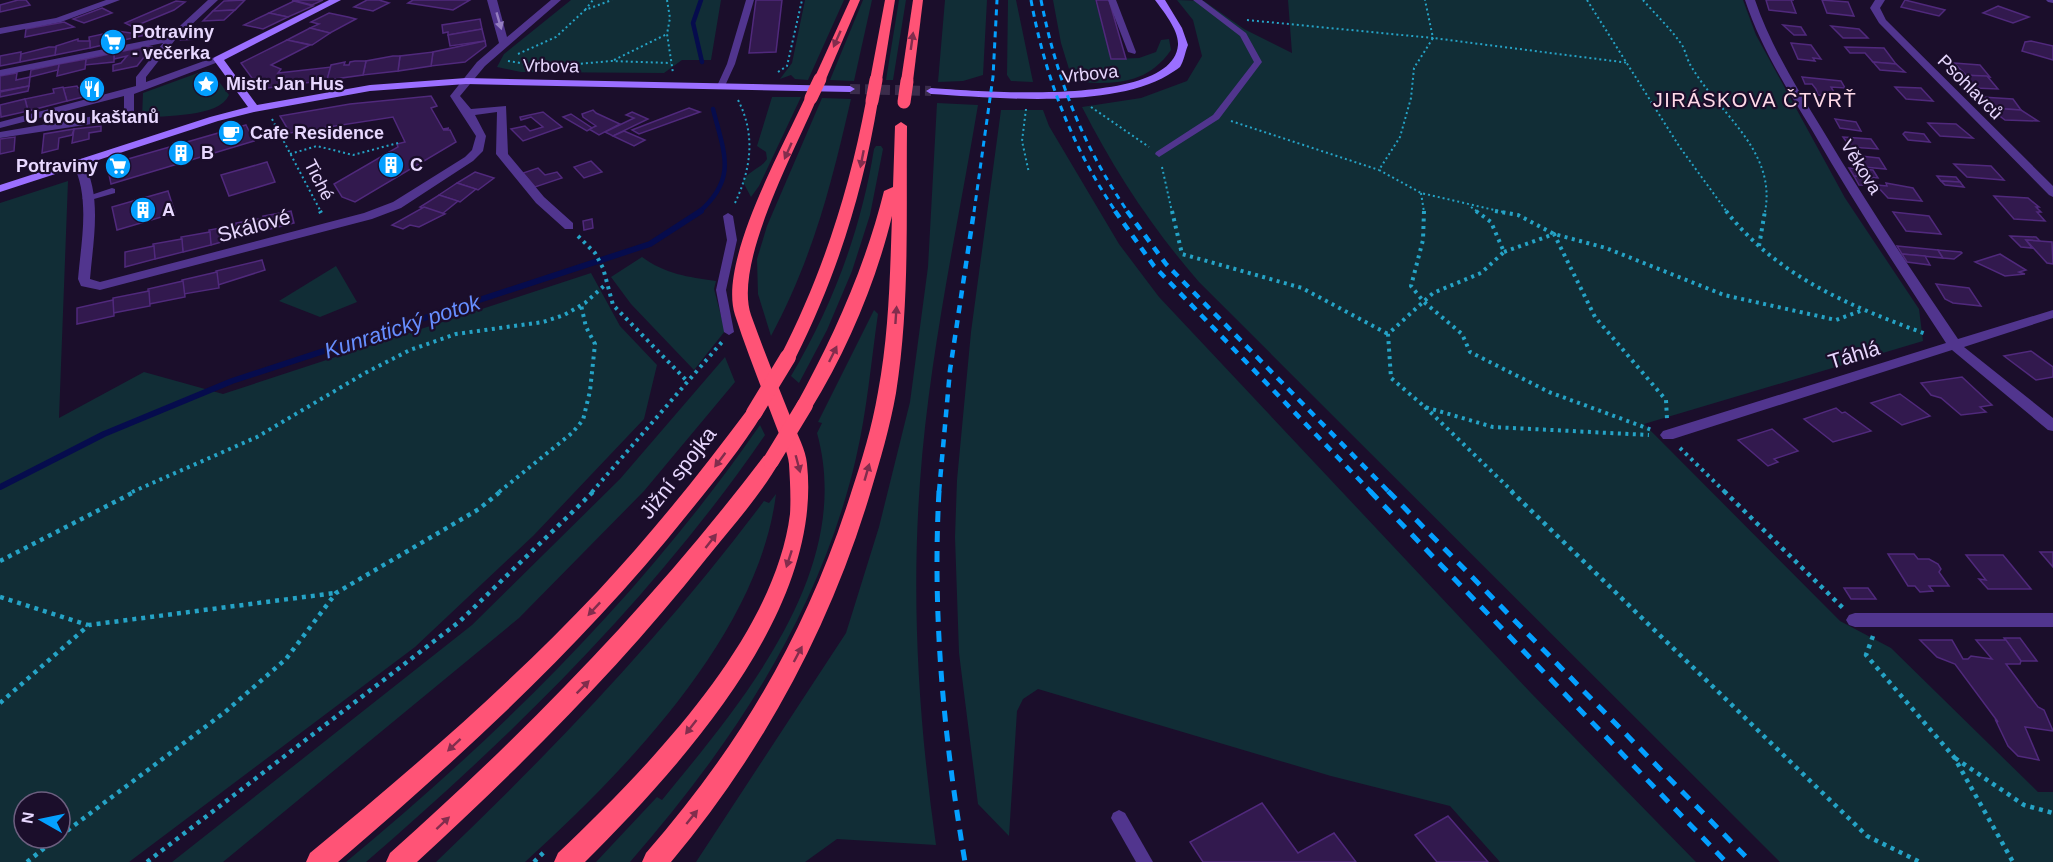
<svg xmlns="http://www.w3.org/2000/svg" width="2053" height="862" font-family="Arial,sans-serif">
<rect width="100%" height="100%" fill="#1b0e2b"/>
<g fill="#112d36" fill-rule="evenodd">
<polygon points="571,0 721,0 711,60 682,60 664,73 521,72 497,67 504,54"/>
<polygon points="805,0 844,0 808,80 795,79 791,75 780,79 792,63"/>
<polygon points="863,0 872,0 854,81 830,80"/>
<polygon points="899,0 906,0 893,80 886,80"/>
<polygon points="945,0 987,0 983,75 963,81 938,82"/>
<polygon points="1008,0 1016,0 1033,82 1011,81 1007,75"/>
<path d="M1053 0H1095L1112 59 1139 58 1156 52 1161 40 1169 39 1171 50C1146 86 1113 84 1073 82L1061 43Z"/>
<path d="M1177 0 1204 1 1244 29 1292 53 1288 0H1743L1756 35 1845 198 1919 309 1923 341 1644 424 1840 621 1891 648 2038 792H2053V862H1780L1199 282C1152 228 1114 170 1082 107L1141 98 1187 81 1202 56 1193 20Z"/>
<path d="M206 70 211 71 229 95C219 118 164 115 142 118L143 93Z"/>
<path d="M772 97H801L759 186 751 197 743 182C747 171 761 169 767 159L766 152 757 146Z"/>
<path d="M822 98 851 99C831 186 813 257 771 336L758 294 757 259 767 226Z"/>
<path d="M937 103 978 105C957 230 929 356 920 482 911 603 919 724 936 845L837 839 805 862H696L846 633 879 527 910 402 928 267Z"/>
<polygon points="1001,110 1043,110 1049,126 1119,244 1159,297 1530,692 1696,862 1500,862 1450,806 1331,776 1038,689 1023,699 1017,711 1009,836 978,804 959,653 955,537 957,480 971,332"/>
<path d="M876 146H881L883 149 870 215 852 271 827 330 799 383 791 376C833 305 861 230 874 149Z"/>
<path d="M68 181 59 418 144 372 223 394 591 273 620 326 657 365 644 419 534 535 415 647 129 862H0V203ZM24 802H60V838H24Z"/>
<path d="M642 257C665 274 688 277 716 281L714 289 725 331 694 370 631 304 611 277Z"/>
<polygon points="336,266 357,302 320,317 279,301"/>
<path d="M874 310 878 314C871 362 867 411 856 458 820 613 733 744 630 862H596L657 797 662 800C743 701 855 570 817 433L822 423 818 422Z"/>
<polygon points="725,357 735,382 644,491 519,618 223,862 172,862 472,625 620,479"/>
<path d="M760 425 765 435C654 597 513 735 366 862H346C501 734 646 590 760 425Z"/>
<path d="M776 494C759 634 625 771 525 862H436C554 749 666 632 764 501L769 503Z"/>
</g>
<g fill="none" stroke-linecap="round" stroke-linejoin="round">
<g stroke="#060c4d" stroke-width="4.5">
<polyline points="701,0 693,23 702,62"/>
<path d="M699 212C738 178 724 153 713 109"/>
</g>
<polyline stroke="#060c4d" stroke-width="6" points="0,487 104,434 232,381 650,244 701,211"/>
</g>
<g fill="#32194e" stroke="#50297c" stroke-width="1.5">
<polygon points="18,0 26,0 30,5 0,12 0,5"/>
<polygon points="245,0 235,10 213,11 224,1"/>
<polygon points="292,0 323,0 312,5"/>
<polygon points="367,0 379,0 389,3 373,11 354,7"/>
<polygon points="413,0 470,0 453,10 408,3"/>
<polygon points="756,0 782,0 776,52 749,53"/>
<polygon points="1096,0 1109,0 1126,59 1111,59"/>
<polygon points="1766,0 1794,0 1791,0 1796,13 1769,10"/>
<polygon points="1822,0 1848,2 1854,16 1827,13"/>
<polygon points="1905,0 1945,10 1939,16 1901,7"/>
<polygon points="176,1 185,2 174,10 133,27 125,23"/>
<polygon points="294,1 313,6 288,17 269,13"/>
<polygon points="1998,6 2029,17 2013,23 1983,13"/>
<polygon points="102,8 112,13 84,23 73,19"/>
<polygon points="235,10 224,20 203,21 213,11"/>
<polygon points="269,13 288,17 263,29 244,25"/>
<polygon points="329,13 348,17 356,19 330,33 310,28 319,24 311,22"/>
<polygon points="480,19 482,29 448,35 448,32 443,33 442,25"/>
<polygon points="64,22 74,27 25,37 26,29"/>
<polygon points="1783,25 1801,27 1806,35 1794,35"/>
<polygon points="1831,26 1859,29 1868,38 1843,38"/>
<polygon points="310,28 330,33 312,45 287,40"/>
<polygon points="482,29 485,41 450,46 448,35"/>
<polygon points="189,30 205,30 198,39 181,40"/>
<polygon points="117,31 145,35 90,48 89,37"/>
<polygon points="78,39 78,41 90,41 90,48 55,55 56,46"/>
<polygon points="287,40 310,45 271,65 281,69 278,73 331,67 327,80 260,89 241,63"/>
<polygon points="485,41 486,46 465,62 431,66 433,52"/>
<polygon points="2031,41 2053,46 2053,60 2022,51 2025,42"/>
<polygon points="1791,43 1811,45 1821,59 1813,58 1815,61 1798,59"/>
<polygon points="148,46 152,47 137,66 113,71 113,65 121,63 127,56 114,59 114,53"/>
<polygon points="49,47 56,47 55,55 20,62 21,54"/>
<polygon points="1845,47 1884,48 1896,64 1873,62 1865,53 1850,53"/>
<polygon points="21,52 20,62 0,66 0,56"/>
<polygon points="433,52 431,66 398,71 400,56"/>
<polygon points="114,53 114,62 85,65 86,59"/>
<polygon points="393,56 400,56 398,71 363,75 366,61"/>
<polygon points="86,59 85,69 57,76 59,64"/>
<polygon points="355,61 366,61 363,75 327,80 331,65 345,62 344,65 349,65 350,62"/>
<polygon points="1873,62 1896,64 1905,72 1880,70"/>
<polygon points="1954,63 1980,65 1990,77 1966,75"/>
<polygon points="59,64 58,70 30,77 31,70"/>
<polygon points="17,73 16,80 30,77 29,86 0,91 0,76"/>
<polygon points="1960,75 1987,76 1998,89 1974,88"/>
<polygon points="1802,77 1841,81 1845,88 1831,87 1837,97 1818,95 1816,89 1812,84 1805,84"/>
<polygon points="97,84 99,93 67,101 63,88 77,86 78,88"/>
<polygon points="29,86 28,91 0,97 0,92"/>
<polygon points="63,87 67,101 28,111 25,99 54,93 53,89"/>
<polygon points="1895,87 1921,88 1933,101 1906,99"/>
<polygon points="431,96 437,106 431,108 443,129 449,128 443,130 450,130 456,142 355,202 342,197 334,184 398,147 397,144 405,142 393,117 290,133 280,116 350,104"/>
<polygon points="1982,97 2013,99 2021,110 1989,108 1984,104 1989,104"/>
<polygon points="25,99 28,111 1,117 0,105"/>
<polygon points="689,108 700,112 639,134 632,130"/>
<polygon points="1989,108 2021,110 2038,121 2005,120"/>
<polygon points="593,110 596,113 620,124 599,135 589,129 596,126 583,117 582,114"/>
<polygon points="543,112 562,127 523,141 511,129 525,126 530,131 543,127 531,117 521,120 520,117"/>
<polygon points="632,112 648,119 613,136 605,132 634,118 626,115"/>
<polygon points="571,114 592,128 587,131 563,117"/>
<polygon points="1835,119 1856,122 1861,131 1840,128"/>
<polygon points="1928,123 1956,124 1973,138 1940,136"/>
<polygon points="246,125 254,141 111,184 107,165"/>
<polygon points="101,126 101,131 89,133 89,139 72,143 74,129"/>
<polygon points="74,129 72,135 59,138 58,149 42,153 44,134"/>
<polygon points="624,131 645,140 634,146 613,136"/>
<polygon points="1905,132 1924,134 1930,142 1908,140 1903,134"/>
<polygon points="15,137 14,151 0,154 0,139"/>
<polygon points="1843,137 1871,139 1878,149 1850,147"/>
<polygon points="1851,155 1879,158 1886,169 1864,167 1859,159 1854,159"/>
<polygon points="591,161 602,172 584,178 574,167"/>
<polygon points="267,162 275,182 229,196 221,175"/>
<polygon points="1954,164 1991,166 2004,180 1967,177"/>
<polygon points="538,168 545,175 557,172 562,178 535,187 523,173"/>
<polygon points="1849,168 1873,170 1878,178 1854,176"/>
<polygon points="475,172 494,178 478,190 457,183"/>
<polygon points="1854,176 1871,178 1877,186 1859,185"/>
<polygon points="1937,176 1956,177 1960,182 1941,181"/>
<polygon points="1941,181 1960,182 1964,187 1945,185"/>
<polygon points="457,183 476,189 460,202 439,195"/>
<polygon points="1886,183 1913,188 1922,201 1888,198 1876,185 1887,186"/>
<polygon points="168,191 175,213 117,230 112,207"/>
<polygon points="439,195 458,201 442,214 420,207"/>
<polygon points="1994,196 2028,198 2039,207 2036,207 2041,212 2037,212 2045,221 2014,219"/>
<polygon points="424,207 445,214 419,227 410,225 403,229 392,225"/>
<polygon points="291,211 294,223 266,230 263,216"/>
<polygon points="1893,212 1929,216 1941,234 1906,231"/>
<polygon points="264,218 266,230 239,237 236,223"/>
<polygon points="592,219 593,228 584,230 583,221"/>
<polygon points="237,225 239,237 211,245 209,230"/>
<polygon points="210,232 211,245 183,252 181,237"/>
<polygon points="2010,236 2036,237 2040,241 2026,240 2032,248 2021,247"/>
<polygon points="182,239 183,252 155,259 153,244"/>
<polygon points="2026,240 2052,242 2053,264 2047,263"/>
<polygon points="154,246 155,259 125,267 125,252"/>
<polygon points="1897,246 1938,250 1943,258 1902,254"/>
<polygon points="1938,250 1961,252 1962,253 1954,259 1943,258"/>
<polygon points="1902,254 1925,256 1930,265 1907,262"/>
<polygon points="2000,254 2026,270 2019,272 2025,274 2005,276 1975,262"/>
<polygon points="262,260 265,270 218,285 216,271"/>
<polygon points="217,272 219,288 184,294 182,280"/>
<polygon points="183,281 185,297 149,304 148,289"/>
<polygon points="1936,284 1969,288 1981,306 1953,303 1945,299"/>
<polygon points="149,291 150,306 113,313 113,298"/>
<polygon points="113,300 114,316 77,324 77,308"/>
<polygon points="2031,351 2053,367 2053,377 2036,380 2004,356"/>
<polygon points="1962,377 1992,405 1980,407 1986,412 1961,415 1941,398 1931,395 1921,383"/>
<polygon points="1900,394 1930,416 1902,425 1871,403"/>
<polygon points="1836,408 1842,413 1845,412 1871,431 1833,442 1804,419"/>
<polygon points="1772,429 1798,451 1774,459 1778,462 1768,466 1738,440"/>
<polygon points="2040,552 2053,552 2053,567"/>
<polygon points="1888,554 1914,554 1918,559 1929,559 1938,564 1941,569 1939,572 1949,586 1929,586 1933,591 1920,592 1915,586 1908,586"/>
<polygon points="1966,555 2003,555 2031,589 1988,589 1979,579 1986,580"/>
<polygon points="1844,588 1868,588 1876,599 1851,599"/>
<polygon points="2004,638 2020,638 2037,661 2021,661"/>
<polygon points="1920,640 1952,640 1963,659 1968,659 1971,656 1992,659 1976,640 2006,640 2021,661 2020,664 2006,664 2038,707 2044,710 2053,731 2025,727 2039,760 2018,756 2008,746 1996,721 1998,722 1955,664 1937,657"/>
<polygon points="1262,803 1298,853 1334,833 1356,862 1203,862 1190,842"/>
<polygon points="1448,816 1488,862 1437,862 1415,835"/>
</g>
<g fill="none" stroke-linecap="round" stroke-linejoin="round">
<polyline stroke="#3a2c4b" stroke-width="10" stroke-dasharray="10 5" stroke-linecap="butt" points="850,89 931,91"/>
<g stroke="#25a3c6" stroke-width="2" stroke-dasharray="2 3" stroke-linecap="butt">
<polyline points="667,0 670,18 667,34 673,73"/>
<polyline points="1587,0 1679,146 1727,212"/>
<path d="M1643 0C1656 15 1671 29 1682 45 1686 52 1687 60 1691 66 1718 113 1777 150 1765 212"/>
<polyline points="585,10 593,0"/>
<polyline points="1247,20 1433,38 1425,0"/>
<polyline points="518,54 556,37 585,10 612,0"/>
<polyline points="614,60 667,34"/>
<polyline points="508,61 539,66"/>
<polyline points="556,66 611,61 671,63"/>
<polyline points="778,72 787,66 802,0"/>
<polyline points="1091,107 1149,147"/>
<polyline points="1026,109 1022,141 1029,173"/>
<polyline points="272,119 321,212"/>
<polyline points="1231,121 1379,170"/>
<polyline points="290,154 317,146 353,155 398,143"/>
<polyline points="1162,167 1172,212"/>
<polyline points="1421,193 1424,212"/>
<path d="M735 203C751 169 756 135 738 100"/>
<polyline points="1471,207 1478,212"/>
<polyline points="1503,212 1421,193 1379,170 1400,137 1411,98 1414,68 1433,38 1629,63"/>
</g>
<g stroke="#25a3c6" stroke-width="4" stroke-dasharray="3 4.5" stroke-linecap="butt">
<polyline points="320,211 321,213"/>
<polyline points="1172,211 1182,254 1302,288 1388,334"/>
<polyline points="1424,211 1423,240 1411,286 1424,302 1462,334 1470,352 1549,392 1652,430"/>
<polyline points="1476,211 1491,222 1504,252 1481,273 1433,293 1388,334 1391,378 1425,407 1493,427 1649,435"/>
<polyline points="1495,211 1518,215 1554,234 1606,248 1724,295 1836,320 1863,310"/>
<path d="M1726 211C1778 277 1850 306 1926 334"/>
<polyline points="578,236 595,253 603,268 613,305 688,382"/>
<polyline points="1759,246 1765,211"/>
<polyline points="1504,252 1554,234 1595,317 1666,400 1667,419"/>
<polyline points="1425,407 1513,492"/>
<polyline points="1680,448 1725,492"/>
<polyline points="132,492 257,437 365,373 410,350 456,334 543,322 564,315 585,303 605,285"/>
<polyline points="499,492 572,433 583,420 590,391 595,344 586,327 581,305"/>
<polyline points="592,492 722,342"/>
</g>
<g stroke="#25a3c6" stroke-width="4.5" stroke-dasharray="4 5" stroke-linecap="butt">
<polyline points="1511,491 1867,836 1920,862"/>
<polyline points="1724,491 1844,609"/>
<polyline points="0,561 136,491"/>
<polyline points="0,597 88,625"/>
<polyline points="1873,636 1866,655 1954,757 2013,862"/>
<polyline points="0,703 89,625 335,593"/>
<polyline points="1955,758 2024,805 2053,813"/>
<polyline points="60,836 225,712 286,659 336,593 479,509 501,491"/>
<polyline points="27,862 57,838"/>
<polyline points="147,862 459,622 594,491"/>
<polyline points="534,862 545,851"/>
</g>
<g fill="#51358e" fill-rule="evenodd">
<polygon points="746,0 754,0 735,64 724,88 718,88 717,86 727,64"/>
<polygon points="1108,0 1116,0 1136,52 1135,54 1128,52"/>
<polygon points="1193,0 1202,0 1246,33 1262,62 1219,119 1159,157 1155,154 1156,152 1213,115 1254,62 1240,36"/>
<polygon points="112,188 115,189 115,193 87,201 82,198"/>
<polygon points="728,213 733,216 737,240 726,290 734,332 729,335 724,332 716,290 727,240 723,216"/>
<polygon points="1119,810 1125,813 1153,862 1136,862 1111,818 1113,813"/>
</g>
<g fill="#51358e" fill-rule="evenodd">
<polygon points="106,0 120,0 61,22 0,34 0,28 56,18"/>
<polygon points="208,0 218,0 175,40 146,77 146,82 215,57 221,57 221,61 134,94 134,113 124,119 0,138 0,132 124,111 124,96 0,128 0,122 136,86 136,77 163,43 0,76 0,70 169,36"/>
<path d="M487 0H497L507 37 551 0H561L485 66 460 96 471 109 506 106 508 154 544 197 573 223V229H565L536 203 496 154 497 112 475 115 486 136 483 151 473 161 401 208 372 219 100 290 81 286 78 279C81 242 91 197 72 162L74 160H82C103 194 93 241 90 279L100 282 364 213 393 202 465 157 472 150 476 136 450 96 477 62 499 43Z"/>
<path d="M1745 0H1755C1770 45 1797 88 1822 129 1865 201 1911 270 1958 339L2053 310V318L1964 347 2053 418V431L2048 430 1952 350 1673 439H1663L1660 435 1663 431 1946 343C1900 273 1854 203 1812 130 1787 89 1760 46 1745 0Z"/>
<polygon points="1875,0 1885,0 1880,8 1886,20 2053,186 2053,197 2049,195 1879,23 1870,8"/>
<polygon points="2046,0 2053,0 2053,3 2048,2"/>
<polygon points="1855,613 2053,613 2053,627 1855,627 1849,625 1846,620 1849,615"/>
</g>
<g fill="#9b6fff" fill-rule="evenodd">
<polygon points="329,0 341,0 224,60 257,105 370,85 466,78 850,86 855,89 850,92 466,84 370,91 254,112 218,121 0,192 0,185 210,117 248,107 213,59 215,57"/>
<path d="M1155 0H1165L1182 28 1188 45C1185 52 1184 61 1180 67 1177 70 1172 72 1168 75 1111 109 997 98 931 94L926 91 931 88C976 91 1173 108 1178 45 1179 30 1163 11 1155 0Z"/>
</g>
<g fill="#ff5376" fill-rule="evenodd">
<polygon points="850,0 860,0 826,79 816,82 814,79"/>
<polygon points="885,0 895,0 882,80 876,84 870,80"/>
<polygon points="913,0 923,0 913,81 907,85 901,81"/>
<path d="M811 94 817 98C796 149 733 263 751 315 764 351 778 386 792 421 797 434 806 450 807 464 823 611 682 765 585 862H554L558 853C646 769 774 640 790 514 791 498 790 480 789 464 788 452 780 437 776 426 762 389 747 352 735 315 718 262 782 149 805 98Z"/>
<path d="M872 97 878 101C863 192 837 275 796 357L788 362 782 361 780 357C822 275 849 192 866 101Z"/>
<path d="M901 122 907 126C906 215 910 305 896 393 890 427 880 461 870 494 829 630 762 753 671 862H642L646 853C741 744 807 632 851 493 862 460 872 427 878 392 889 334 890 275 892 216 876 282 847 351 811 409L805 411 796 405C834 336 865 267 884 191L893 187 895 126Z"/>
<path d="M754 407 763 413C741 449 713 483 687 515 584 644 463 755 338 862H306L310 853C410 771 509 685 598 591 652 533 701 472 748 409Z"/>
<path d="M771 454 778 456 780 461C760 496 731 528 706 559 619 669 520 767 417 862H386L390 853C527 731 653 602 764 456Z"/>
</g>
<g stroke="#04a0ff" stroke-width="3" stroke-dasharray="6 5" stroke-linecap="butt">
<path d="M1031 0C1045 77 1072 147 1116 212"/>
<path d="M1041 0C1056 77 1083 147 1128 212"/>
<polyline points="974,212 993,77 997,0"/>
</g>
<g stroke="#04a0ff" stroke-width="4.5" stroke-dasharray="8 7" stroke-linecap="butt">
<polyline points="1115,211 1154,266 1371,492"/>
<polyline points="1127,211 1166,264 1389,492"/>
<polyline points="939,492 950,370 974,211"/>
</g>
<g stroke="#04a0ff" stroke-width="5" stroke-dasharray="11 9" stroke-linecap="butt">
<path d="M939 491C932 616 944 739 965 862"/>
<polyline points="1370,491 1726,862"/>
<polyline points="1388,491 1751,862"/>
</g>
<g stroke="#ff5376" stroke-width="13">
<polyline points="811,98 820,79"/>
<polyline points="872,101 876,80"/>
<polyline points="904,102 907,81"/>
</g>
<g stroke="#ff5376" stroke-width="16">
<polyline points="754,413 788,357"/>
<polyline points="771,461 805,405"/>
</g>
</g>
<defs><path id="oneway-solid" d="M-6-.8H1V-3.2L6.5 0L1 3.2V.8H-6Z" transform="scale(1.5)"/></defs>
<use fill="#957ec1" href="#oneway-solid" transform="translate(499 21) rotate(74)"/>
<g fill="#822d4d">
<use href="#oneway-solid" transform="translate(837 39) rotate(114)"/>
<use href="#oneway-solid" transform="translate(912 41) rotate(-82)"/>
<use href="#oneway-solid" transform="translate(788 151) rotate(114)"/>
<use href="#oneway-solid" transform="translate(862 159) rotate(101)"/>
<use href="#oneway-solid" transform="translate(896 315) rotate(-86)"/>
<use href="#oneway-solid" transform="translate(833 354) rotate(-64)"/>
<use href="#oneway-solid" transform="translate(720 460) rotate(127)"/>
<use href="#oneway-solid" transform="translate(798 464) rotate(75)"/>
<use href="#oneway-solid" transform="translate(867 472) rotate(-74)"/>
<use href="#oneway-solid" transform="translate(711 541) rotate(-52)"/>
<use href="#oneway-solid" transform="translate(789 559) rotate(108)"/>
<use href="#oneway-solid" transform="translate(594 609) rotate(133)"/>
<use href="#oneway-solid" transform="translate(798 654) rotate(-62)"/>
<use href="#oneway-solid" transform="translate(583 687) rotate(-45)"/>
<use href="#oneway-solid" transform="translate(691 727) rotate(128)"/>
<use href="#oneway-solid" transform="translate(454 745) rotate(137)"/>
<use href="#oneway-solid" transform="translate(692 817) rotate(-51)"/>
<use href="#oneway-solid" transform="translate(443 823) rotate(-43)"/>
</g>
<defs>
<g id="supermarket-disc" transform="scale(1.35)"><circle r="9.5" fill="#04a0ff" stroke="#1b0e2b"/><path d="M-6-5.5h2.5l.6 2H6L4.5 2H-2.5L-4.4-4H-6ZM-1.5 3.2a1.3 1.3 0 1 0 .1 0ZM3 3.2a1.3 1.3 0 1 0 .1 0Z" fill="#fff"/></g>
<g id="sight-disc" transform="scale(1.35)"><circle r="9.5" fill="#04a0ff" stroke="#1b0e2b"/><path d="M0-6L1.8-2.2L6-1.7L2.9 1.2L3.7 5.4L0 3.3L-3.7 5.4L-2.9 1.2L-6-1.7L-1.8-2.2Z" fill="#fff"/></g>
<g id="restaurant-disc" transform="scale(1.35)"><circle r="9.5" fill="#04a0ff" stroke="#1b0e2b"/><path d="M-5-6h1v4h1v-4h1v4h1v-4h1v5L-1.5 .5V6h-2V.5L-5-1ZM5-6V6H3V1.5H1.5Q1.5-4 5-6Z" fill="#fff"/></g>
<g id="cafe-disc" transform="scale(1.35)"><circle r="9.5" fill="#04a0ff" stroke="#1b0e2b"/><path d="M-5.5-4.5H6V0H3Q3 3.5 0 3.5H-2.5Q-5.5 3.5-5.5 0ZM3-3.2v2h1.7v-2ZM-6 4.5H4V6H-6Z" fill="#fff"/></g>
<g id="building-disc" transform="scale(1.35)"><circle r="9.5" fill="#04a0ff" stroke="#1b0e2b"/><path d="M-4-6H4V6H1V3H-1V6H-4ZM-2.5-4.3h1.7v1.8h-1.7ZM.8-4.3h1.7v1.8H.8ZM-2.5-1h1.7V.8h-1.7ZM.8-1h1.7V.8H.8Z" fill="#fff"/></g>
</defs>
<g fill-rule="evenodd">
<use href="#supermarket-disc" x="113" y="42"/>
<use href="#sight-disc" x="206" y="84"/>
<use href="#restaurant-disc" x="92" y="89"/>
<use href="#cafe-disc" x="231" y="133"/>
<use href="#building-disc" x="181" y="153"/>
<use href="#building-disc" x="391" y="165"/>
<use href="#supermarket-disc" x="118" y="166"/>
<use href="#building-disc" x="143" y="210"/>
</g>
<g text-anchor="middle" stroke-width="4.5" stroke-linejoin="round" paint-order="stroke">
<g font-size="18" font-weight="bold" fill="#e8d8ff" stroke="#1b0e2b" text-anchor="start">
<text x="132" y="38">Potraviny<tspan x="132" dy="21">- večerka</tspan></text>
<text x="226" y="90">Mistr Jan Hus</text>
<text x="92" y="123" text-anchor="middle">U dvou kaštanů</text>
<text x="250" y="139">Cafe Residence</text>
<text x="201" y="159">B</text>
<text x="410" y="171">C</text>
<text x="98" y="172" text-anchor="end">Potraviny</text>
<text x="162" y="216">A</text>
</g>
<g font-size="18" fill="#e8d8ff" stroke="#1b0e2b">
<text transform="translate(551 66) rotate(1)" y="6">Vrbova</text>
<text transform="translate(1090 74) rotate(-6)" y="6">Vrbova</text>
<text transform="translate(1970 87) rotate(45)" y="6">Psohlavců</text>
<text transform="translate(1861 167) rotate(58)" y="6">Věkova</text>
<text transform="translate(319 180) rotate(63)" y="6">Tiché</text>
</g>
<g font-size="20" letter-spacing="1.5" fill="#ffdae8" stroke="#1b0e2b">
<text x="1755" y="107">JIRÁSKOVA ČTVRŤ</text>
</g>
<g font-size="21" fill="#e8d8ff" stroke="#1b0e2b">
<text transform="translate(254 226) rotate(-15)" y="7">Skálové</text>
<text transform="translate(1854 355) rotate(-17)" y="7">Táhlá</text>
<text transform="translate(678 473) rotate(-52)" y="7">Jižní spojka</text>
</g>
<g font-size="22" font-style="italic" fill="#668eff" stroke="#1b0e2b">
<text transform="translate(402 326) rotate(-18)" y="8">Kunratický potok</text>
</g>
</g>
<g transform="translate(42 820) rotate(279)"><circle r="28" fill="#1b0e2b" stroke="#6d5f80" stroke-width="1.5"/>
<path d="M0-4.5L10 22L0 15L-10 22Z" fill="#04a0ff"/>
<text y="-9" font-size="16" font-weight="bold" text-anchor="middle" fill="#e8d8ff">N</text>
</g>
</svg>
